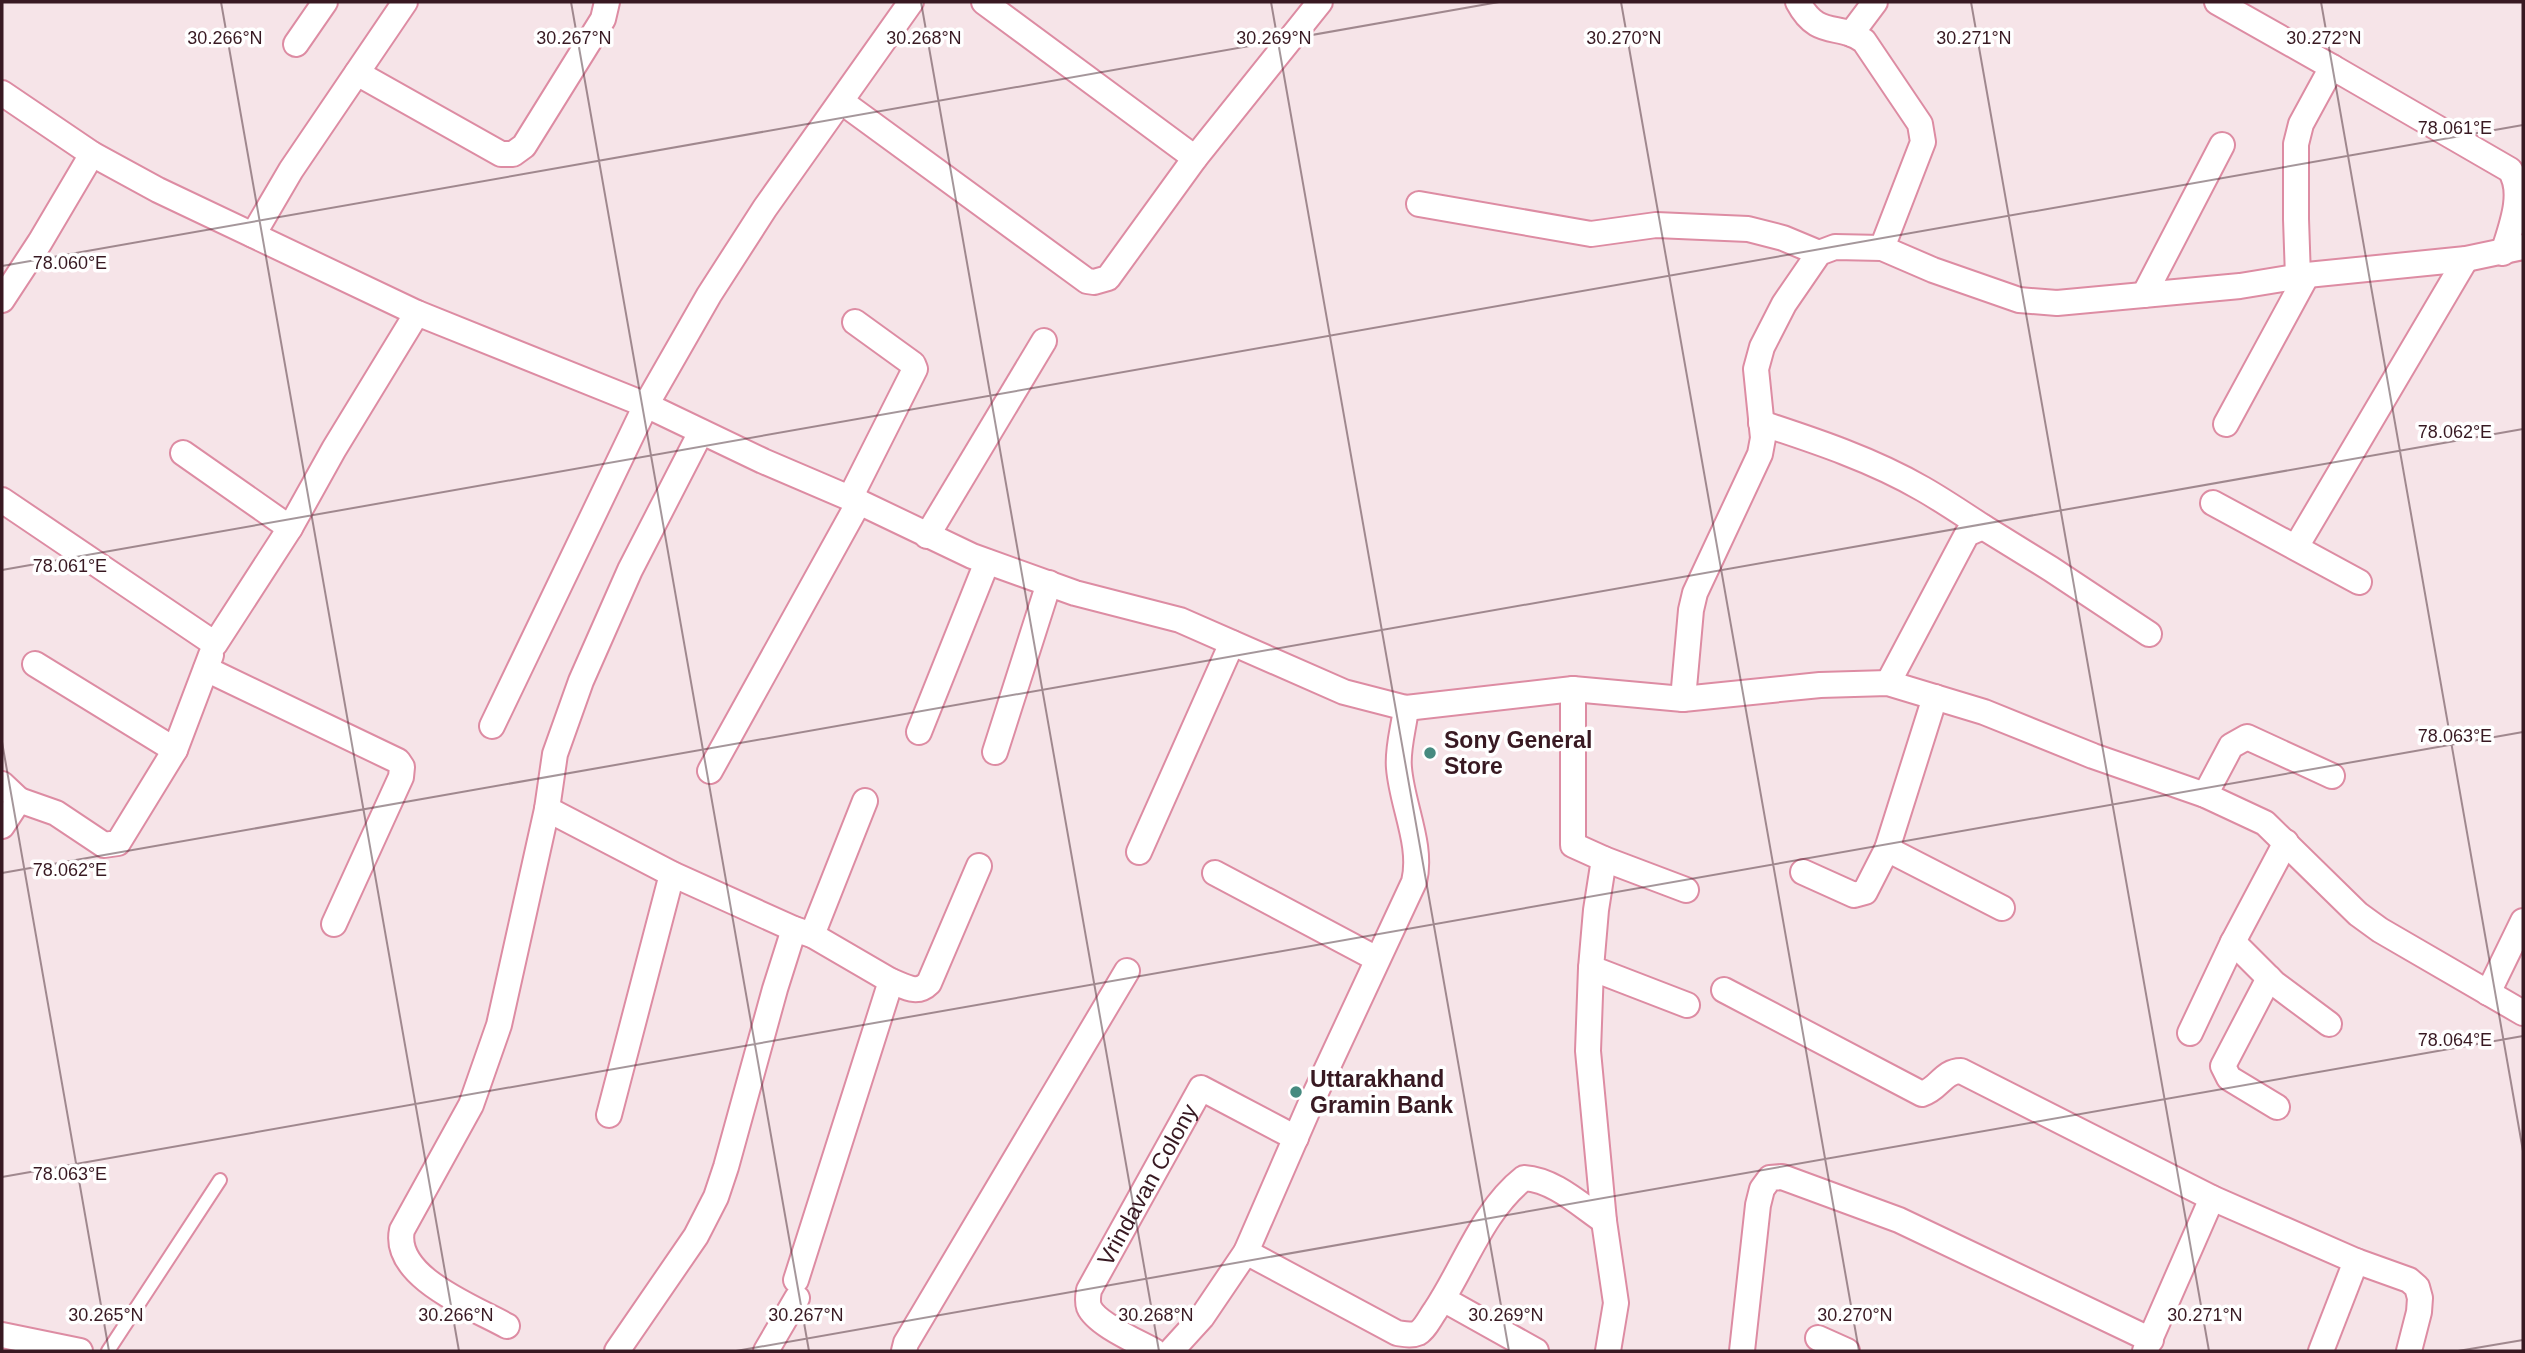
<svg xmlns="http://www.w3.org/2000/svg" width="2525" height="1353" font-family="Arial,sans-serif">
<rect width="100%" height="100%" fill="#f6e4e8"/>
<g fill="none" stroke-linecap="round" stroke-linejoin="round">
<g stroke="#dd8ca3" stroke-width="16">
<polyline id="lane" points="108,1351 220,1180"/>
</g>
<g stroke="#dd8ca3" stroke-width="28">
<g id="street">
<path d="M1798 2C1818 40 1839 22 1864 41L1920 124 1923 142 1882 248"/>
<polyline points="2217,2 2332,67"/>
<polyline points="1851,34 1875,2"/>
<polyline points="296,44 325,2"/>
<polyline points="357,73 501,154 513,154 524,146 603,19 607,2"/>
<polyline points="2,93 92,154 158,190 417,313 646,405 763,461 859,502 972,556 1075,593 1180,620 1344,692 1406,708 1573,689 1683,699 1820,685 1888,683 1984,712 2093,756 2205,795 2265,823 2358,914 2380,930 2523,1013"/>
<polyline points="842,102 1087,281 1094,282 1108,278 1195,158 984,2"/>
<polyline points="1195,158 1320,2"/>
<polyline points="1419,204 1591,234 1656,225 1748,229 1783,238 1819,253"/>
<polyline points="253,235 291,170 405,2"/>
<path d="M2298 277 2296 219V144L2301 124 2332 67 2510 170C2525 193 2511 227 2503 253"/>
<polyline points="2144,295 2222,145"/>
<polyline points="2,300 40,242 92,154"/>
<path d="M1761 423C1816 441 1873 460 1923 489 1944 501 1963 514 1983 527"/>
<polyline points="2226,424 2307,275"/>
<polyline points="183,453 290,528"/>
<polyline points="850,498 915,369 913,364 855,322"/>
<polyline points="2,500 215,644 290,528 334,449 417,313"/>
<polyline points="2213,503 2359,582"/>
<polyline points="927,536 1044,341"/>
<polyline points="2296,547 2466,259"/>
<polyline points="35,664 175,750"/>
<polyline points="206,669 398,761 402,767 401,777 334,924"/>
<polyline points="1888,683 1967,534 1983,527 2051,569 2149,634"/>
<polyline points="1573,689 1573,845 1604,859 1596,910 1591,968 1687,1005"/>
<polyline points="1683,699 1691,610 1695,593 1760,454 1763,438 1756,369 1762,347 1784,304 1819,253 1835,247 1882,248 1933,270 2019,300 2057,303 2240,286 2307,275 2466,259 2523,247"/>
<polyline points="492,726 646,405 709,295 765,208 911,2"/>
<polyline points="919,732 987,562"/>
<polyline points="995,752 1049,583"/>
<polyline points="710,771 859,502"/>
<polyline points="2,784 19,800 2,826"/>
<polyline points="2205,795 2231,746 2247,737 2332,776"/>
<polyline points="19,800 56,813 104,845 118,843 175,750 211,655"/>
<polyline points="547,809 672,874 794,929 812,935 891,981 796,1280"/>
<polyline points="1887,849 2002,908"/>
<polyline points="1139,852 1232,643"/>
<polyline points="1604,859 1686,890"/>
<polyline points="1803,872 1854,895 1865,892 1887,849 1935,697"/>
<polyline points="1215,873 1377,959"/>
<polyline points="812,935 865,801"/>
<polyline points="2233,942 2274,983 2329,1024"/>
<polyline points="2269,978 2223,1066 2229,1078 2277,1107"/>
<path d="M891 981C906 987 917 995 929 983L979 866"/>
<path d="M1724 990 1922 1094C1939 1089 1943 1071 1961 1071L2212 1198 2356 1261 2409 1280 2417 1287 2420 1298 2419 1312 2409 1351"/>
<polyline points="2488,993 2523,921"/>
<polyline points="2190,1033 2233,942 2286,842"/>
<polyline points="609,1115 672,874"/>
<polyline points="1604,1221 1616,1303 1608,1351"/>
<path d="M1246 1252 1397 1333C1404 1334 1411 1336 1418 1333 1425 1329 1430 1318 1435 1311 1464 1268 1482 1211 1524 1178 1554 1180 1579 1204 1604 1221L1588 1051 1591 968"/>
<polyline points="1443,1299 1536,1351"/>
<path d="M507 1326C473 1307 392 1277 402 1230L471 1105 499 1025 547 809 555 754 581 681 630 570 701 432"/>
<polyline points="2,1335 80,1351"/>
<polyline points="1818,1338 1847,1351"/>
<polyline points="617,1351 696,1236 716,1197 726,1167 775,989 794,929"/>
<polyline points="766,1351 797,1298"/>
<polyline points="904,1351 906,1343 1127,971"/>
<path id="s1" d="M1154 1351C1138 1342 1096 1324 1089 1307 1087 1301 1088 1296 1089 1290L1201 1088 1296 1138"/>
<path d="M1171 1351 1202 1317 1246 1252 1310 1105 1414 882C1423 845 1402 806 1399 768 1397 749 1404 727 1406 708"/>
<polyline points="1742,1351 1758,1205 1762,1189 1770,1178 1782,1177 1899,1220 2151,1340"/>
<polyline points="2145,1351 2212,1198"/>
<polyline points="2321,1351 2356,1261"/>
</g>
</g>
<use href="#lane" stroke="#fff" stroke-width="12"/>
<use href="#street" stroke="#fff" stroke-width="24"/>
</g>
<path fill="none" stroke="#381922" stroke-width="2" stroke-opacity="0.45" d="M221 2 459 1351M571 2 809 1351M921 2 1159 1351M1271 2 1509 1351M1621 2 1859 1351M1971 2 2209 1351M2321 2 2523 1151M2 266 1499 2M2 570 2523 125M2 742 109 1351M2 873 2523 429M2 1177 2523 732M736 1351 2523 1036M2458 1351 2523 1340"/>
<g fill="#468a7f" stroke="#fff" stroke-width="2.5">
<circle cx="1430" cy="753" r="7"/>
<circle cx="1296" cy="1092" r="7"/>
</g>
<g text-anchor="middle" stroke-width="7" stroke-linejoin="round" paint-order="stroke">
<g font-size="23" font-weight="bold" fill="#381922" stroke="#fff" text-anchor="start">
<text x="1444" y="748">Sony General<tspan x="1444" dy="26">Store</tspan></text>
<text x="1310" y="1087">Uttarakhand<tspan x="1310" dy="26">Gramin Bank</tspan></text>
</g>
<g font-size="23" fill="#381922" stroke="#fff">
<text dy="8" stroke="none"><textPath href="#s1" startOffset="217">Vrindavan Colony</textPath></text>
</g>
</g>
<g font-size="18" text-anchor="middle" fill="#381922" stroke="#fff" stroke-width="7" stroke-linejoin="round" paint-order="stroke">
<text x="225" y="44">30.266°N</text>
<text x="574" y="44">30.267°N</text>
<text x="924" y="44">30.268°N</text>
<text x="1274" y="44">30.269°N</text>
<text x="1624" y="44">30.270°N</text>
<text x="1974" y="44">30.271°N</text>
<text x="2324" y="44">30.272°N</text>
<text x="2455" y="134">78.061°E</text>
<text x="70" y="269">78.060°E</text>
<text x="2455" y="438">78.062°E</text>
<text x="70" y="572">78.061°E</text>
<text x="2455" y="742">78.063°E</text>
<text x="70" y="876">78.062°E</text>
<text x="2455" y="1046">78.064°E</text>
<text x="70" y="1180">78.063°E</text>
<text x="106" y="1321">30.265°N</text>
<text x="456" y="1321">30.266°N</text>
<text x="806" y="1321">30.267°N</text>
<text x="1156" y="1321">30.268°N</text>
<text x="1506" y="1321">30.269°N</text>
<text x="1855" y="1321">30.270°N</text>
<text x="2205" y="1321">30.271°N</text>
</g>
<rect width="2525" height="1353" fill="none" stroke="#381922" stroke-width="7"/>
</svg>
